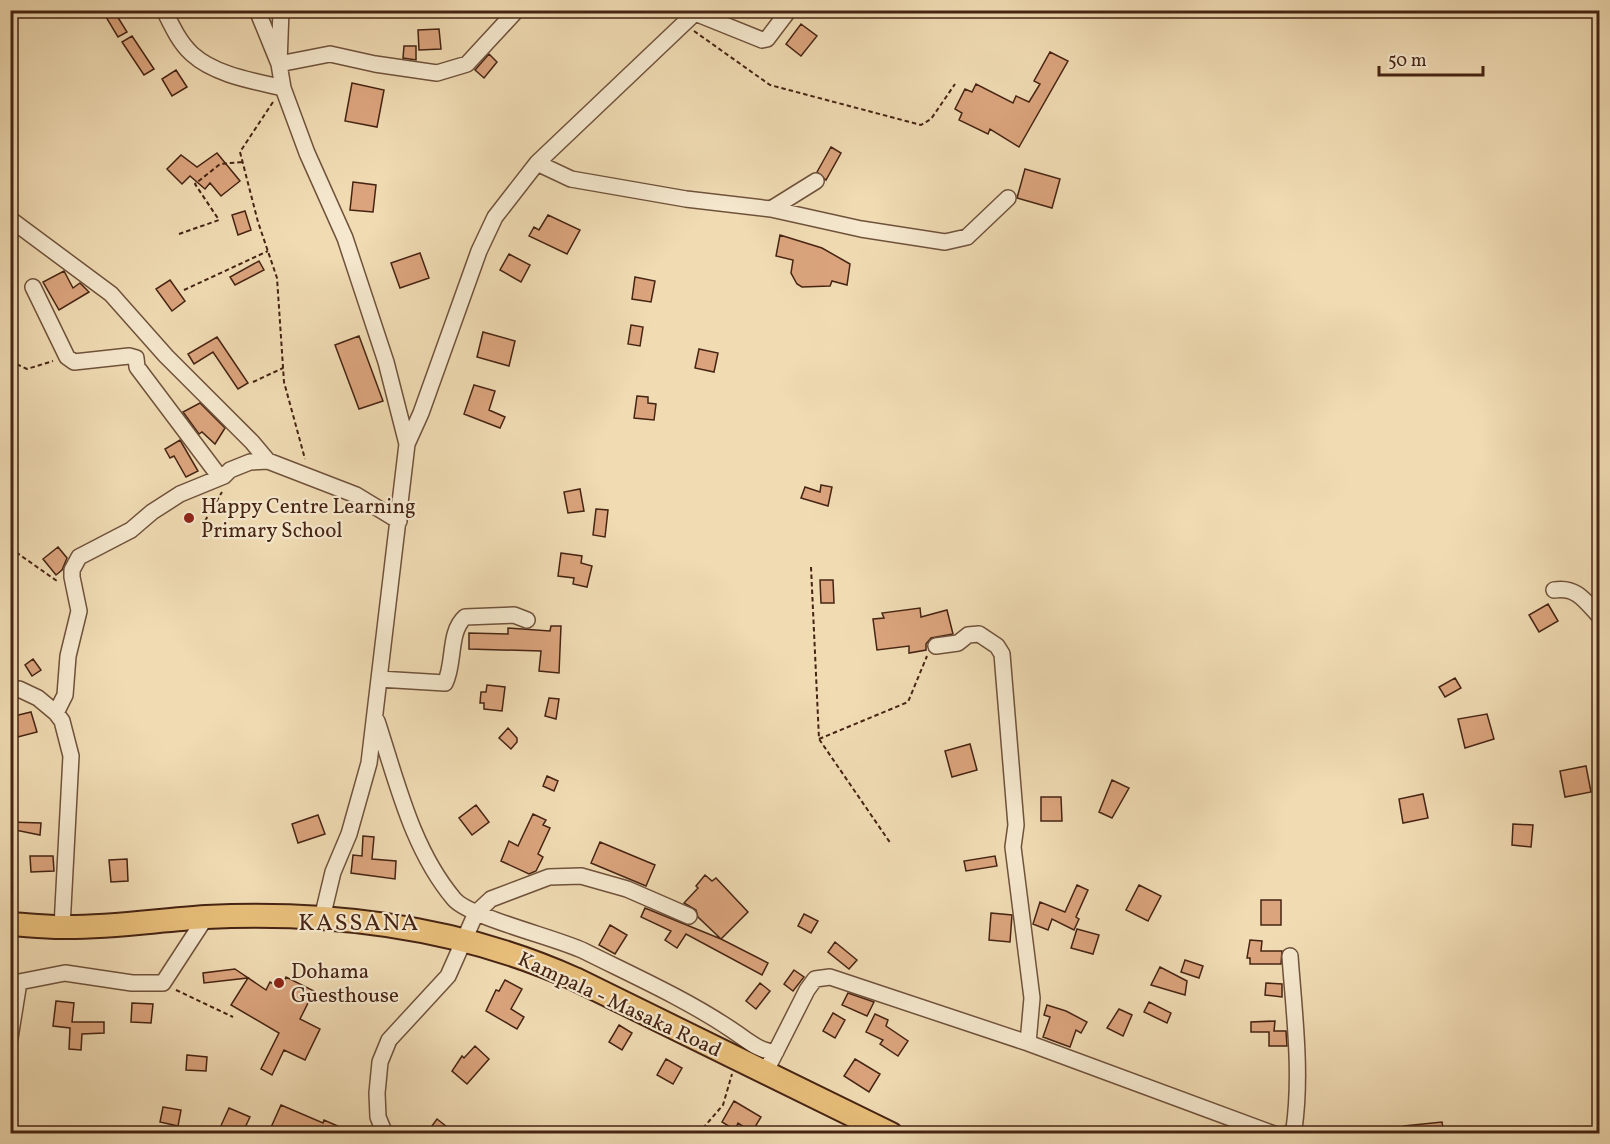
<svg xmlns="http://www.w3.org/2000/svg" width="1610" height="1144" viewBox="0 0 1610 1144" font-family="Vollkorn,serif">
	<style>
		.building { fill: #dba47d; stroke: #462413; stroke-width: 1.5 }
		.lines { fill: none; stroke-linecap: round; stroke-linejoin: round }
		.minor-casing { stroke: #70523b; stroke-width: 18 }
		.primary-casing { stroke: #462413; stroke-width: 26 }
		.path { stroke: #462413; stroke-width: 2; stroke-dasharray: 4.5 3; stroke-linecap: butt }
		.minor { stroke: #f5e8ce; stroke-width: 15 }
		.primary { stroke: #e8be7a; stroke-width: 22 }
		.poi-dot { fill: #8f2418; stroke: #f5e8ce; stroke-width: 2 }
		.labels { text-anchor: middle; stroke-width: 4.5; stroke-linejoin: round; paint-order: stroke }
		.poi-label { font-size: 21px; fill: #462413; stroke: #f5e8ce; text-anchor: start }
		.street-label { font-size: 21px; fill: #462413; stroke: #f5e8ce }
		.quarter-label { font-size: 24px; letter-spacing: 1.5px; fill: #462413; stroke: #f5e8ce }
	</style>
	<rect width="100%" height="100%" fill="#f0dbb3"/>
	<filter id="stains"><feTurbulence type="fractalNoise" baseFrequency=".00333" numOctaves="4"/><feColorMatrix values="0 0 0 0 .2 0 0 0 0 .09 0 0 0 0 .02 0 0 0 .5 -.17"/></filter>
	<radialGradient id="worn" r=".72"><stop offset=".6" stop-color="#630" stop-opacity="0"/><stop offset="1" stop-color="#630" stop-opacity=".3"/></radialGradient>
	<path class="building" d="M114,11L127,32L118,37L106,17Z
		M801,24L817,36L801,56L786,44Z
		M439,29L441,49L419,50L418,30Z
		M132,36L154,69L144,75L122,42Z
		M404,46H416V60L403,58Z
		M1050,52L1068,61L1019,147L990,129L988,134L959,120L962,113L955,109L965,89L972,92L976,84L1013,103L1016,96L1029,102L1040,84L1034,81Z
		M489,54L497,62L484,78L475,70Z
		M176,70L187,87L172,96L162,79Z
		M352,83L384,90L377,127L345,121Z
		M831,147L841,153L826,180L817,172Z
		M217,153L240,181L221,196L210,183L205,189L190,176L182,184L167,169L181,155L197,167Z
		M1025,169L1060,179L1052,208L1017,198Z
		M353,182L376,185L373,212L350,210Z
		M245,211L251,230L238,235L232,215Z
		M548,215L580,230L567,254L529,236L534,227L539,230Z
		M780,235L822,248L850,264L847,285L832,281L830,286L802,287L797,284L791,273L793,260L776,256Z
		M420,253L429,278L400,288L391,263Z
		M509,254L530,265L521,282L500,270Z
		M259,261L264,270L235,285L230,277Z
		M64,271L73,288L80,283L89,292L59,310L43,282Z
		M635,277L655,281L651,302L632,299Z
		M170,280L185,301L172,311L156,289Z
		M631,325L643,327L640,346L628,344Z
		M483,332L515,341L509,366L477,357Z
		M359,336L383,401L359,409L335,345Z
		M217,337L248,383L238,389L213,352L194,364L188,354Z
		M699,349L718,353L714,372L695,368Z
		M474,385L495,391L489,410L505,417L500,428L464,414Z
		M637,396L648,397V403L656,404L654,420L634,418Z
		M200,403L225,428L215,444L202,432L199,434L183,412Z
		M180,440L198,471L186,477L174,456L170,458L165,449Z
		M821,485L832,487L828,506L801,498L805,487L820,492Z
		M580,489L584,511L568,513L564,492Z
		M596,509L608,510L605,537L593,535Z
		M58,547L67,558L62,570L56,575L43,559Z
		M561,553L582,556L581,563L592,566L587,587L573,584L574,578L558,576Z
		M820,580H833L834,603H821Z
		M1548,604L1558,621L1539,632L1529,615Z
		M920,608L921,617L947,610L953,634L931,638L926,644V650L909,653V646L877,650L873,619L884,618L882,613Z
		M551,626H561L559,673L539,671L541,651L469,649V633L508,634V628L550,631Z
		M33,659L41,670L32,676L25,665Z
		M1455,678L1461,688L1445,697L1439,687Z
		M487,685L505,687L502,711L484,709V703H480L481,692H486Z
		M549,698L559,699L556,719L545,716Z
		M31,712L37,732L10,739V717Z
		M1487,714L1494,739L1465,748L1458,719Z
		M508,728L517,738V742L511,749L499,738Z
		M970,744L977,770L952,777L945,751Z
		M1586,766L1591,792L1565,797L1560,771Z
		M547,776L558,781L554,791L543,786Z
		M1112,780L1129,788L1112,818L1099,812Z
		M1423,794L1428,818L1403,823L1399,799Z
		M1041,797H1061L1062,821H1041Z
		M476,805L489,822L472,835L459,818Z
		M533,814L546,820L543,825L550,828L538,854L543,857L536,871L529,874L501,861L509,841L518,846Z
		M318,815L325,834L298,843L292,824Z
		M10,822L41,823L40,835L10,829Z
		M1513,824L1533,825L1531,847L1512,845Z
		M363,836L374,837L372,859L396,861L395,879L351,873L353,855L362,856Z
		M600,842L655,865L646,886L591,863Z
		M30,856H53L54,871L31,872Z
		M995,856L997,866L966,871L964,861Z
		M127,859L128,881L111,882L109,860Z
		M705,875L712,881L716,878L748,912L721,939L768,963L762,975L686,934L677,948L665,940L671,931L641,917L645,908L721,939L698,917L696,910L684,903L698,888L696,886Z
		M1077,885L1088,890L1076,917L1079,919L1074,930L1052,919L1048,930L1033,924L1040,902L1065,912Z
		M1139,885L1161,896L1148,921L1126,910Z
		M1261,900H1281V925H1261Z
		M991,913L1012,915L1010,942L989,940Z
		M804,914L818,921L811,933L798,926Z
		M610,925L627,935L615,954L599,945Z
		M1077,929L1099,935L1093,954L1071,948Z
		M1250,940L1262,941L1261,951H1282L1281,964H1250V958H1247Z
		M835,942L857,960L849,969L828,952Z
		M1185,960L1203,966L1199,978L1181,972Z
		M1160,967L1187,981L1185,995L1151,985Z
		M235,969L266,990L270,982L281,988L286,977L314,991L300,1019L320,1029L305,1060L284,1050L272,1075L261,1069L279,1033L231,1005L248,978L204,983L203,973Z
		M794,970L804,977L793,991L784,984Z
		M505,980L522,989L511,1009L524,1017L517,1029L486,1011L496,990L499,991Z
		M760,983L770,991L756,1009L746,1001Z
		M1266,983L1282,984V997L1265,995Z
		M848,993L874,1002L867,1016L842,1005Z
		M56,1001L74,1003L72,1022H104V1033L82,1034L81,1050L69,1049L70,1028L53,1026Z
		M1149,1002L1171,1013L1167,1023L1144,1012Z
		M132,1003L153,1004L151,1023L131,1022Z
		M1047,1005L1066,1011L1087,1022L1081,1033L1076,1030L1070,1047L1043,1037L1050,1017L1044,1015Z
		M1119,1009L1132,1015L1123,1036L1107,1028Z
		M833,1013L845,1020L835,1038L823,1031Z
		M875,1014L888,1020L886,1026L908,1041L898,1056L880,1044L883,1040L866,1032Z
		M1275,1021L1274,1031H1286L1287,1046H1269V1032H1251V1022Z
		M619,1025L632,1033L622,1050L609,1042Z
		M475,1046L489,1059L467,1084L452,1071L462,1056L464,1058Z
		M187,1055L207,1057L206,1071L186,1070Z
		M666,1059L682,1068L673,1084L657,1075Z
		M855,1059L880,1074L869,1092L844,1076Z
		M734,1101L761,1117L752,1132L738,1123L735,1130L722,1122Z
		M281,1105L323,1123L324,1120L356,1134H268Z
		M163,1107L181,1110L178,1126L160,1122Z
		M229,1108L250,1117L242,1134H228L219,1130Z
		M437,1119L456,1134H426Z
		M1442,1122L1444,1134H1405L1404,1126Z"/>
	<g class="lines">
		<defs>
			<path id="minor" d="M164,10C172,26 179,42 192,54C215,75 254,81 283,88
				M257,10L279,64L283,88L307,153L345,238L386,362L407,444L369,763L349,834L333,872L322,918
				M281,10L279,64L330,54L375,64L437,73L467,64L517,10
				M695,13L762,40L767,39L789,10
				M537,163L571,179L686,199L771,209L861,229L945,242L967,237L1008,198
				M771,209L816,181
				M10,219L111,294L166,356L252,442L268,461
				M33,287L67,357L74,362L129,356L136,358L137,367L216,472L224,476
				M407,444L421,413L479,251L495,217L537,163L698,10
				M1554,590C1577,586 1586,602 1600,617
				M936,646L958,643L968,635L979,634L997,646L1002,654L1016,825L1013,847L1032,998L1028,1043
				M379,679L445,683C455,664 448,632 465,617L514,615L527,620
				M10,691L19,689L38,698L56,713L62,721L71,756L62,927
				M56,713L65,695L68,656L79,611L72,577V570L79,557L131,530L152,512L180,494L224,476L230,470L250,462L268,461L356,495L399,521
				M377,721C397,782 412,849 454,899C469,917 557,938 584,951C634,976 686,999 732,1030C746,1039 759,1052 776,1052
				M10,1038L19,982L65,973L132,983H163L206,917
				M766,1071L807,990L815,979L830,977L1028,1043L1274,1134
				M385,1134L378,1117L377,1093L380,1062L389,1040L448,976L476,913L491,899L549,877L581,876L627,889L689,916
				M1288,1134L1294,1129C1302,1073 1294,1012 1290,956"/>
			<path id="primary" d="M10,924C27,925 44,927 61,927C109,928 158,920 206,917C333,911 459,927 575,979L891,1134"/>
		</defs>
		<use href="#minor" class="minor-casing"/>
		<use href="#primary" class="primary-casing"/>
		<path class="path" d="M694,31L770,85L921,125L931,119L955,84
			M273,102L240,152L258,222L277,278L284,382L305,459
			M179,234L219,220L195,184L220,164L242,162
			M184,290L268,251
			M10,361L27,369L53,361
			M253,382L283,368
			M205,521L222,492
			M10,548L57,581
			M811,567L819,739L891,844
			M819,739L908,702L927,656
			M176,990L233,1017
			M698,1134L723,1105L732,1074"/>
		<use href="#minor" class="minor"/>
		<use href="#primary" class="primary"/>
	</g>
	<g class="poi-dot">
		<circle cx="189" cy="518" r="6"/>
		<circle cx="279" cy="983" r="6"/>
	</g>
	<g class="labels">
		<g class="poi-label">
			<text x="201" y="513">Happy Centre Learning<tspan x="201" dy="24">Primary School</tspan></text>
			<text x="291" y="978">Dohama<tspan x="291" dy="24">Guesthouse</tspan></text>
		</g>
		<g class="street-label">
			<text transform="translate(620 1004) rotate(25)" y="7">Kampala - Masaka Road</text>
		</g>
		<g class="quarter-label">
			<text x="359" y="930">KASSANA</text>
		</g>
	</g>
	<rect width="1610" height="1144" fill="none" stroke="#f0dbb3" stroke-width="36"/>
	<rect x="12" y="12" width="1586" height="1120" fill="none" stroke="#462413" stroke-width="3"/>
	<rect x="18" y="18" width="1574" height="1108" fill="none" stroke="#462413" stroke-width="1.5"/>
	<path d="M1379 66v9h104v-9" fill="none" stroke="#462413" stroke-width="3"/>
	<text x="1388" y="66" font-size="18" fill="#462413" stroke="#f5e8ce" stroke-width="4.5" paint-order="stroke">50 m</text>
	<rect width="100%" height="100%" filter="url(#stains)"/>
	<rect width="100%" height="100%" fill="url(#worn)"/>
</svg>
